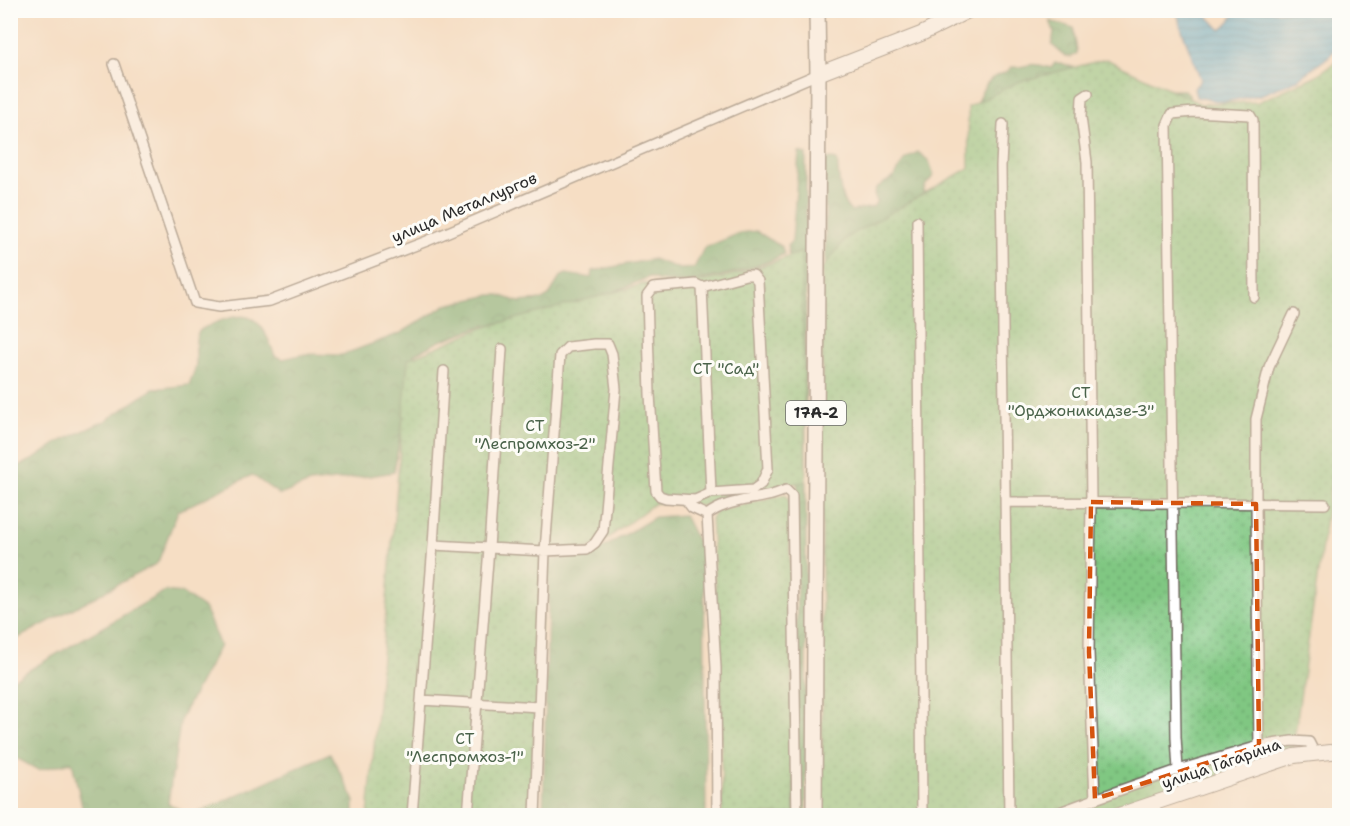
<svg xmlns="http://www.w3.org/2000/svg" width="1350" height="826" viewBox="0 0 1350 826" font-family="'Shantell Sans',sans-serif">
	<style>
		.forest { fill: url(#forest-crowns); stroke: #4a6c4e; stroke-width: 1.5 }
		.garden { fill: url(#garden-dots); stroke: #567956; stroke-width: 1.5 }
		.water { fill: url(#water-rules); stroke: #426e80; stroke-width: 1.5 }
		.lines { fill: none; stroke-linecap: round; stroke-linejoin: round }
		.street-casing { stroke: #726a61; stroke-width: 12 }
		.secondary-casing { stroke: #726a61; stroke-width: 16 }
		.primary-casing { stroke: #726a61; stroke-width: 18 }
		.street { stroke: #fff; stroke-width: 9 }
		.secondary { stroke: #fff; stroke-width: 14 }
		.primary { stroke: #fff; stroke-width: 15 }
		.marked { fill: none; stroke: #d5540f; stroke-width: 4.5; stroke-dasharray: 12 8; stroke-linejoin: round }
		.labels { text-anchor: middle; stroke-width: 6; stroke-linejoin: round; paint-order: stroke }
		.shield { fill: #fdfcf7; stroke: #6a6a68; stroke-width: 1.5 }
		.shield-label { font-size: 15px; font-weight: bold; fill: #2b2b2b }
		.street-label { font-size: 16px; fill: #2b2b2b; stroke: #fdfcf7 }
		.park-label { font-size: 16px; fill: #496249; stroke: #fdfcf7 }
	</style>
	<defs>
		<pattern id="forest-crowns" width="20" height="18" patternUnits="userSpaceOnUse" patternTransform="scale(1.5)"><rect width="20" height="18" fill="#68ac70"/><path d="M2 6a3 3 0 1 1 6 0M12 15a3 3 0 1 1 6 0" fill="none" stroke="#568c5c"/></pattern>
		<pattern id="garden-dots" width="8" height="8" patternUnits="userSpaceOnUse" patternTransform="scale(1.5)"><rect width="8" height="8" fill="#80c782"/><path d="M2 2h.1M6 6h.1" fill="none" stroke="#69a26b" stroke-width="1.8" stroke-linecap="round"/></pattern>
		<pattern id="water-rules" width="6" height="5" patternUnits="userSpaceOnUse" patternTransform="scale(1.5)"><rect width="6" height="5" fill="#5ab0d6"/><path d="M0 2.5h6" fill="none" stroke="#4b8fae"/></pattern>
	</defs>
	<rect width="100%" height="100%" fill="#fdfcf7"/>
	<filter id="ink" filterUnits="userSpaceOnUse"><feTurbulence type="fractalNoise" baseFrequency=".0167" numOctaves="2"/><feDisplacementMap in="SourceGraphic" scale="12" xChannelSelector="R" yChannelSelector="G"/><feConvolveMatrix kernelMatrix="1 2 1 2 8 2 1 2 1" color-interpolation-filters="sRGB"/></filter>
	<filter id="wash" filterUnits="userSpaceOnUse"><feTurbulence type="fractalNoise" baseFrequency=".008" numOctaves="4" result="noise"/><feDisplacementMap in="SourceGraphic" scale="24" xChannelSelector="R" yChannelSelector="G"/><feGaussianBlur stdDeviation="1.35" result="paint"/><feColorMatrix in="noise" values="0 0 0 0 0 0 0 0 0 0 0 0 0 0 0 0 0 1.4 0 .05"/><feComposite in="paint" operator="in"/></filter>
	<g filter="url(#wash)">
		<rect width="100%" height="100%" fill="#f5dec4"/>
		<path class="forest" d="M1050,21L1074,28C1073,37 1077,44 1077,53L1071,57L1065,56L1052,45L1054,31Z
			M1055,63H1061L1075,68L1121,72L1174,90H1184L1189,94L1190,104H976C980,95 986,80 996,76C1004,72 1004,75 1012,67C1019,68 1022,66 1029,65C1036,63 1043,66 1051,68Z
			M799,152L806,154V816L795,815L798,392L791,266L787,246L792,241Z
			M918,152L929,161L934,175L925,186L923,193L943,186L835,816L827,815L825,158L837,160C839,174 839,203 851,211L873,207L877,201L874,195L876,188L894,177L905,159Z
			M756,231L782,247L784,254C756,270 679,291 649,277L614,292L525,318L482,326L440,341L414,354L394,472L369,476L310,483L280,495L252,475L178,511L158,562L156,564L11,642L10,470L34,459L59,442L105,421L153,389L189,385C191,378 196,370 196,363C197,354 194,344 197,335C199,328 209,326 215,323C254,306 262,322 275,356L283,359L305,354L342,355L401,333L446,305L491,295H499L519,302L542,300L549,296L560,277L566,274L591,278L593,271L653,259L680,269L694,268L704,248L740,233Z
			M684,515L704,555L706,815L543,816L549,560L601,549L655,517Z
			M165,591L182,593L205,609L220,646L181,718L168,803L190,815H84L72,762L38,770L11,755L10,695L12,680Z
			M330,753L354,799V815H192Z"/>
		<path class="garden" d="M1106,59L1201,104L1258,102L1315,76L1339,60L1340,420L1292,754L1109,815L822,816V269L847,237L969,168L968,107L1018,82Z
			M801,252L806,481L701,506L655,503L599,545L576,551L546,550L529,815L368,816L408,359L482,328L644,284C664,284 684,285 704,281C737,276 769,264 801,252Z
			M785,494L789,499L794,815H722L720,668L711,518L717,511Z"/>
		<path class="water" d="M1177,11H1204L1206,14L1221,30L1230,21L1236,11H1339V46L1327,58L1295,81L1260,95L1224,102L1196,97L1194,88L1201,80L1180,25Z"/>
	</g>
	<g filter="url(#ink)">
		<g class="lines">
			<defs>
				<path id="street" d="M114,64L195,303L219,307L270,301L427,241L818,74
					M1003,124L1001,166L1009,816
					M917,221L922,816
					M702,287L746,275H753L758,281L768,469L761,484L753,490L711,493L695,500L666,498L660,496L656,491L650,394L647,296L653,288L696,284L702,287L711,493
					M444,371L433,545L545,551L587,549L595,543L603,531L616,389L612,354L608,344H594L568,347L560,355L545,551L535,816
					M686,500L692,508L707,515
					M1005,502L1325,504
					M421,700L539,707
					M1259,746L1292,741L1309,742L1315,754
					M1178,770L1259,746L1256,504V419L1269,367L1294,314
					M1095,799L1178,770L1176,737L1167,125L1172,114L1194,112L1250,115L1253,120L1254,297
					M412,816L433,545
					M468,816L489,548L502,349
					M717,816L716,668L707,515C725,501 746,501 767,496C774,495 780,492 786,490L792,496L797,816
					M1049,816L1095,799L1089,652L1091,502L1087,162L1081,117L1082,98L1088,94"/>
				<path id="secondary" d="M818,74L921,34L970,10
					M1116,816L1294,756L1340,751"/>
				<path id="primary" d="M814,816L818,74L817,10"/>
			</defs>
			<use href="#street" class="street-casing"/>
			<use href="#secondary" class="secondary-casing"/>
			<use href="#primary" class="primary-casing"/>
			<use href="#street" class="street"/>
			<use href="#secondary" class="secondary"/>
			<use href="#primary" class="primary"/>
		</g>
	</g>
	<path d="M0 0H1350V826H0ZM1091,502L1256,504L1259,746L1095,799L1089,652Z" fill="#f5dec4" fill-opacity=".55" fill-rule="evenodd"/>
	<path class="marked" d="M1091,502L1256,504L1259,746L1095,799L1089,652Z"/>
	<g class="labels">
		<rect class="shield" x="786" y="401" width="60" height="24" rx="4.5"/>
		<g class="shield-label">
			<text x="816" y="418">17А-2</text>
		</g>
		<g class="street-label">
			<text transform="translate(464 207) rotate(-23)" y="6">улица Металлургов</text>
			<text transform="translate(1221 763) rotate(-19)" y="6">улица Гагарина</text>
		</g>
		<g class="park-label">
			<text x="726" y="374">СТ "Сад"</text>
			<text x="1081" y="398">СТ<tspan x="1081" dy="18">"Орджоникидзе-3"</tspan></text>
			<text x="535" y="431">СТ<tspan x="535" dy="18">"Леспромхоз-2"</tspan></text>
			<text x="465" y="744">СТ<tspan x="465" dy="18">"Леспромхоз-1"</tspan></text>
		</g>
	</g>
	<rect width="1350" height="826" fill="none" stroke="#fdfcf7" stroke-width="36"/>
</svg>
